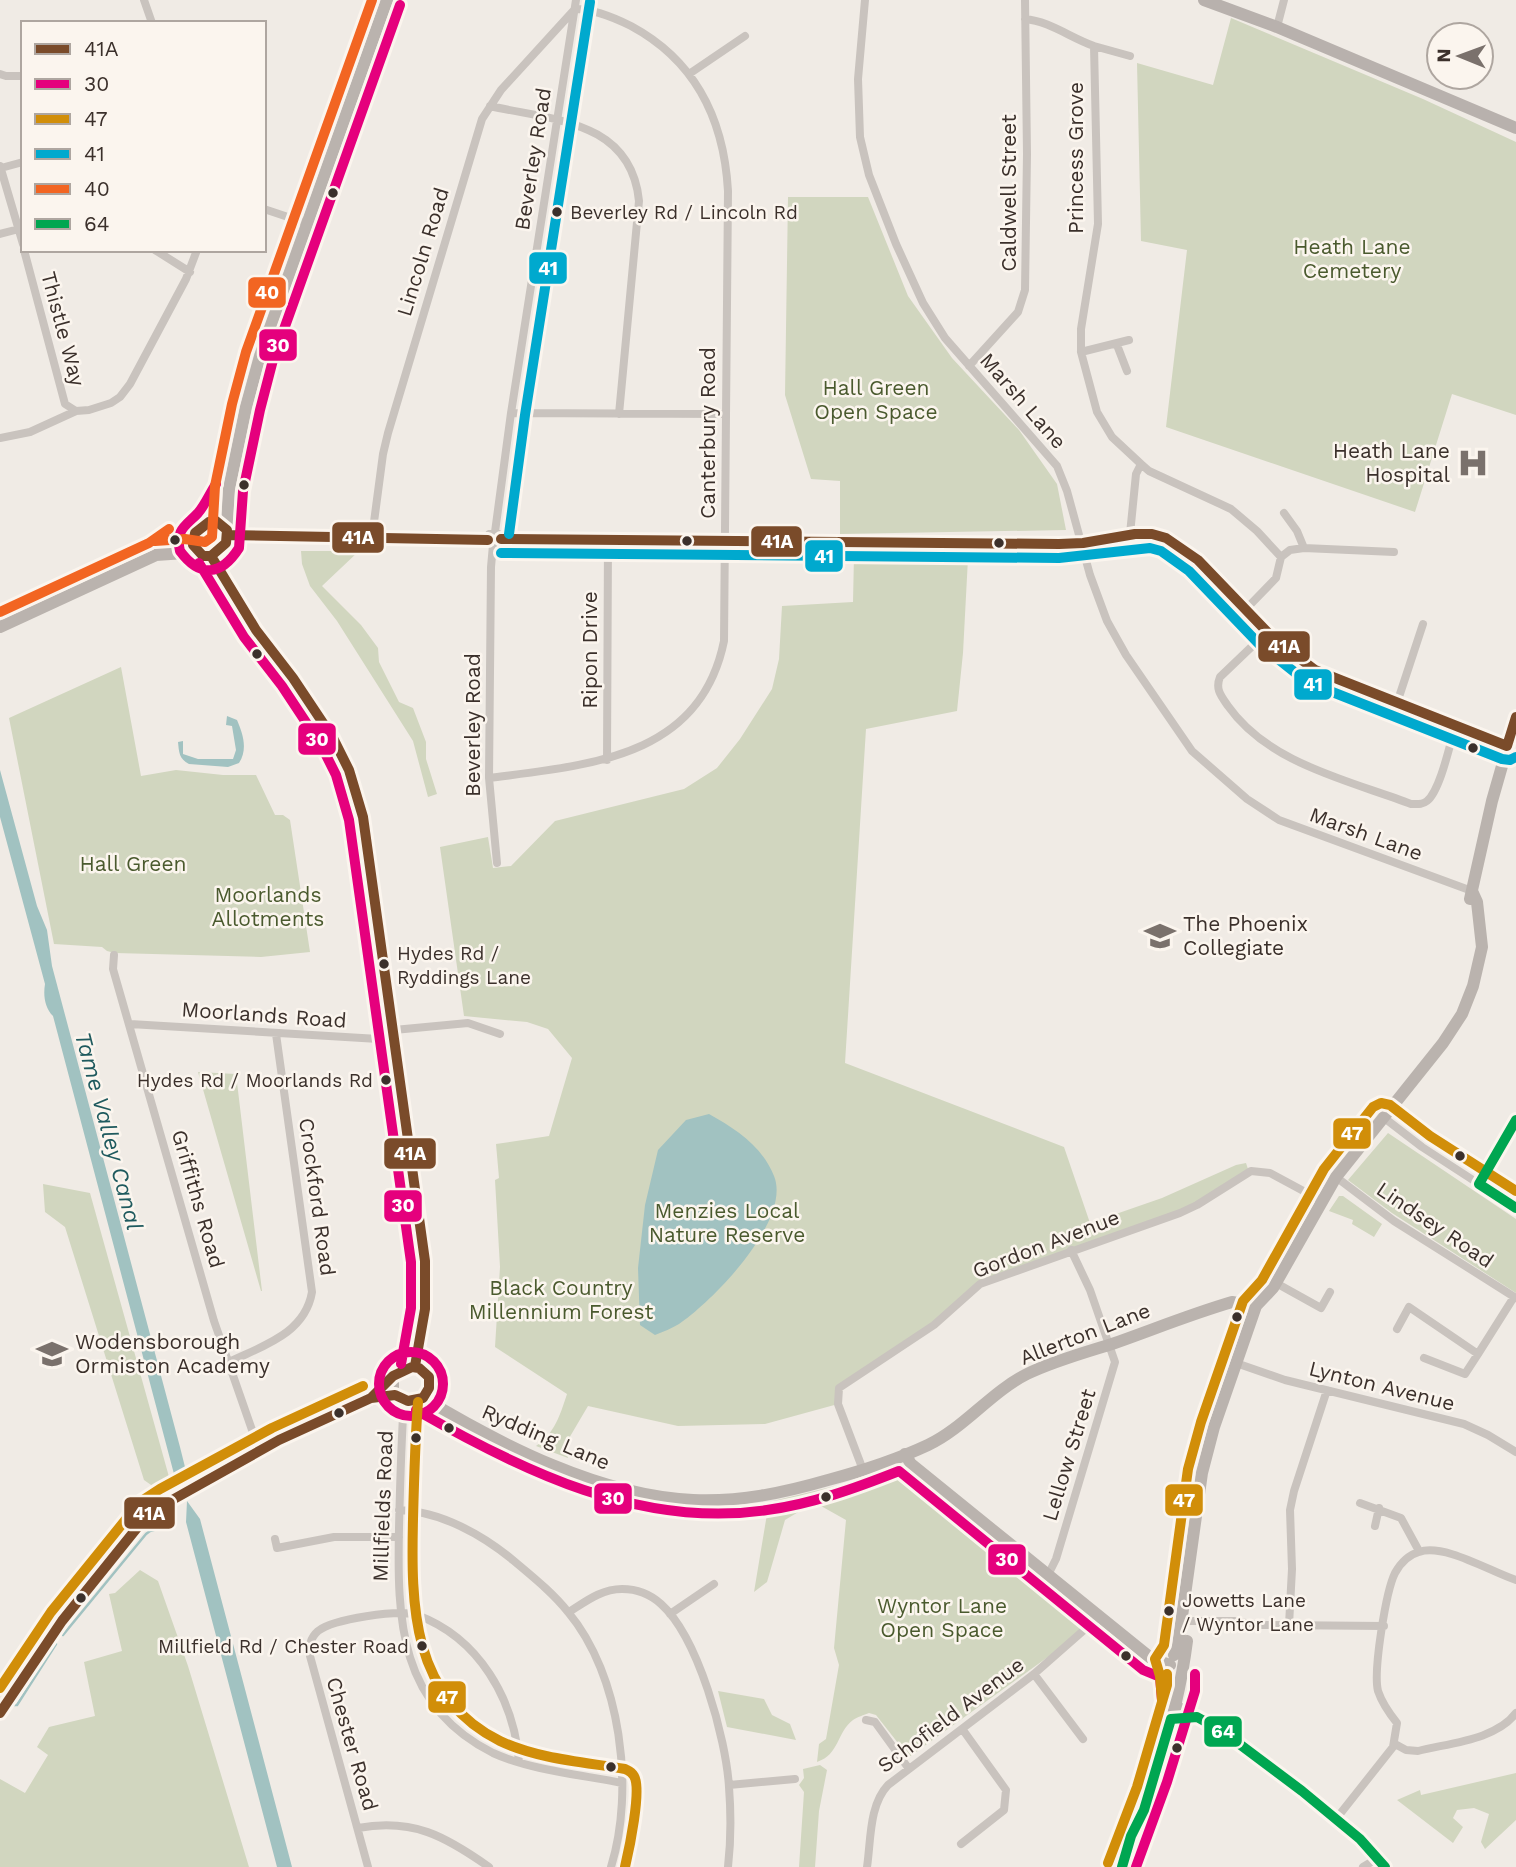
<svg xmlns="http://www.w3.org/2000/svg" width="1516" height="1867" viewBox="0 0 1516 1867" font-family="'Work Sans',sans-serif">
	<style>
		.green { fill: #d1d6bf }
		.water { fill: #a1c2c1 }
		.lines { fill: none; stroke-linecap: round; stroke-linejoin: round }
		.stream { stroke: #a1c2c1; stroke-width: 2.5 }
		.street { stroke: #c9c3be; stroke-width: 8 }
		.secondary { stroke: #bab3ae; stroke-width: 12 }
		.primary { stroke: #b8b1ad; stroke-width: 12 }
		.bus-1-casing { stroke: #fbf5ee; stroke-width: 16 }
		.bus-2-casing { stroke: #fbf5ee; stroke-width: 16 }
		.bus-3-casing { stroke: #fbf5ee; stroke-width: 16 }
		.bus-4-casing { stroke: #fbf5ee; stroke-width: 16 }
		.bus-5-casing { stroke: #fbf5ee; stroke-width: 16 }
		.bus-6-casing { stroke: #fbf5ee; stroke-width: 16 }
		.bus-1 { stroke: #7a4b2a; stroke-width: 10 }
		.bus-2 { stroke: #e5007d; stroke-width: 10 }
		.bus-3 { stroke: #d18e09; stroke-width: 10 }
		.bus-4 { stroke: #00a9ce; stroke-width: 10 }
		.bus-5 { stroke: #f26522; stroke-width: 10 }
		.bus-6 { stroke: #00a651; stroke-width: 10 }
		.bus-dot { fill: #3b302b; stroke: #fbf5ee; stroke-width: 2.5 }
		.labels { text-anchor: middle; stroke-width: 5; stroke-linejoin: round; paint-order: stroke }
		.bus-label { font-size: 19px; fill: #3b302b; stroke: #fbf5ee; text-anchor: start }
		.street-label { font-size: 21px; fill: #3b302b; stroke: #fbf5ee }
		.park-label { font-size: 21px; fill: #4a5a2e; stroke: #fbf5ee }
		.poi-label { font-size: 21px; fill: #3b302b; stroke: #fbf5ee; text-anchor: start }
		.water-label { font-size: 23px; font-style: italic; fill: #1f5a5e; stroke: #fbf5ee }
		.line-badge { stroke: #fbf5ee; stroke-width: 2.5 }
		.badge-label { font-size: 19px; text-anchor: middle; font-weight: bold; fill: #fff }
	</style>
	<rect width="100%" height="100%" fill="#f0ebe5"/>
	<path class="green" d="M1231,18L1423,99L1516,142V415L1452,394L1415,512L1166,427L1187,250L1141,241L1137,63L1213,85Z
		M788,197H868L908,296L952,358L1019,430L1057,484L1066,530L840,534V481L811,479L785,395Z
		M301,551H359L322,586L361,625L378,648L379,662L399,702L413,708L426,742V759L437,794L428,797L413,741L337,621L310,586L302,564Z
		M854,555L968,558L963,653L957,711L866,729L845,1063L1064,1147L1090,1223L1162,1198L1236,1165L1246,1163L1249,1172L1197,1205L980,1284L934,1325L845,1382L838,1404L765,1424L678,1426L588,1406L565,1445L568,1458L536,1446C555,1433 560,1415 567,1394L495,1347L500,1267L495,1180L499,1178L496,1144L549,1136L572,1058L548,1029L527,1022L464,1016L440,847L488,837L493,868L511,866L555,821L684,789L717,768L740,739L772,689L779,659L782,606L853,602Z
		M121,667L141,776L176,770L223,775H256L275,815H283L290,820L310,952L261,957L115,953L107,951L102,947L54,944L9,718Z
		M198,1072L236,1074L262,1291H261Z
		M1388,1133L1516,1219V1293L1392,1213L1348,1180Z
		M43,1184L90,1193L171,1484L161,1492L144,1480L65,1227L45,1212Z
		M1339,1196H1343L1382,1224L1374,1237L1352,1224L1353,1220L1329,1211Z
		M893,1472L918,1482L976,1525L1087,1614L1088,1623L1052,1654L909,1757L876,1715L869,1713C864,1715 857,1717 853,1720C836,1733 840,1754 817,1762L819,1744L826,1739L839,1665L834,1648L846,1520L821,1506L800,1511L785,1520L767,1582L754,1592L769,1502Z
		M140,1570L158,1581L188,1666L249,1867H0V1779L25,1793L48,1755L37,1747L49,1727L95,1716L84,1662L122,1651L109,1594L115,1593Z
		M718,1691L764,1699L772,1715L790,1724L796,1740L727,1727Z
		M820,1765L827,1770L819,1811L815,1867H799L804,1792L799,1785L804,1778L803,1769Z
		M1516,1773V1820L1485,1849L1481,1842L1489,1814L1474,1808L1457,1810L1453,1818L1463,1827L1453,1843L1397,1800L1420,1790L1421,1795Z"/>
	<path class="water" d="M227,716L237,720C243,734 248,749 239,763L228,767L189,764C179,759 179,752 178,742L183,741V754L198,759H233L236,750L232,726L226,725Z
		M0,770L37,906L47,930L52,966L180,1447L186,1471L181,1478L174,1474L53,1016C45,1008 43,996 45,984L0,817Z
		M709,1114C736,1129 762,1146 774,1176C792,1220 713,1301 679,1324C672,1328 663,1332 655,1335L640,1325L638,1268L645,1205L658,1150L686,1120Z
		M187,1501L200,1519L292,1867H277L186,1522Z"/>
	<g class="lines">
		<path class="stream" d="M63,1635L146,1534L150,1531L161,1528
			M14,1705H17L56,1644"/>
		<path class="street" d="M144,0L152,23
			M865,0L858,79L860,137L869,175L896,244L923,303L945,338L1057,466L1067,491L1090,575L1107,621L1126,655L1192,751L1247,799L1279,820L1472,891
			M1025,19C1049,21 1071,38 1094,46L1098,224L1081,329V352L1097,412L1112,437L1141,464
			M1277,27L1284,0
			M1094,46L1130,56
			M0,74L6,76H23
			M689,74L745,36
			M490,106C549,120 631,119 639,201L619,414
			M0,166L23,244
			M1,168L23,162
			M264,209L306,223
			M0,234L19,229
			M24,250L65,404L76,411
			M155,250L190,272
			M1117,345L1127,371
			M1081,352L1129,340
			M969,366L1018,312L1025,290L1027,154L1025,0
			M511,413L726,414
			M0,438L30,432L76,411L89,410L111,403L120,397L130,384L186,279L197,250
			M1284,513L1297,531L1304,548
			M495,532L511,413L576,0
			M1130,534L1136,474L1141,464L1149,471L1231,509L1257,531L1281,557L1276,578L1245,610
			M228,535L488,540
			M372,537L383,454L388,433L482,119L501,90L575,9C594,9 613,17 631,26C696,61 724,120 728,191L724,641C700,759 587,765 489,778
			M501,539L500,535L495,532L489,534L487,538L490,543L494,545L501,539H511L1051,544C1062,544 1073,544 1083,543C1106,539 1129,532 1152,534C1189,537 1241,609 1268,634C1283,648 1298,659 1315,670L1507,746
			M493,545L491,567L489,778L497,863
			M1281,557L1290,550L1304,548L1394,552
			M1266,633L1220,677C1215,689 1221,696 1228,706C1269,764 1348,780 1411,804C1417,804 1422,805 1427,801C1440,791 1450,744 1455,727
			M1397,703L1423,624
			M607,760L608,540
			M114,955L113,969L214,1321L259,1450
			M130,1024L395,1040
			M394,1030L468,1023L500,1034
			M1383,1117L1422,1147L1516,1208
			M1336,1177L1394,1221L1516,1298
			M1479,1184L1516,1120
			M1276,1283L1321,1308L1330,1292
			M1397,1329L1409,1307L1478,1354L1514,1297
			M1424,1358L1465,1374L1478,1354
			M227,1363C262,1346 305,1334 312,1292L276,1034
			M1236,1363L1285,1380L1464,1424L1488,1435L1516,1452
			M404,1401C401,1444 400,1486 399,1528C397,1620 399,1706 493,1753C530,1770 582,1775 622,1783
			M863,1470L838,1404L839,1388L934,1325L980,1284L1180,1213L1197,1205L1251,1171L1270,1173L1322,1201
			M1360,1503L1401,1518L1419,1551
			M399,1510C440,1511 483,1535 514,1561C533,1577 553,1593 568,1612C621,1675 635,1790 611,1867
			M1375,1526L1379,1508
			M275,1539L277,1548L334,1537H399
			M1048,1575L1056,1559L1115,1362L1090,1290L1071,1250
			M569,1612C585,1602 601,1589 622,1589C636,1589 650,1594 661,1604C698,1637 726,1738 729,1787C731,1813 731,1841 728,1867
			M670,1614L714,1584
			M1188,1621H1234L1257,1625L1384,1626
			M1289,1625L1292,1569L1290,1510L1294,1491L1327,1390
			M1034,1674L1083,1739
			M866,1720L875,1722L909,1769
			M1395,1744L1406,1750L1418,1751C1449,1743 1496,1740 1516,1713
			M729,1785L795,1779
			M1336,1819L1393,1747L1397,1723C1389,1713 1382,1703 1378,1691C1373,1671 1386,1591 1395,1573C1400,1564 1408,1555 1419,1552C1444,1543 1491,1572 1516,1580
			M358,1828C413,1818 445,1836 489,1867
			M961,1844L1004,1810L1006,1790L963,1730
			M368,1867L310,1656C309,1646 310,1638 318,1631C333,1619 399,1609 417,1615C479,1638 514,1699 519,1762
			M867,1867C871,1840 869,1805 888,1785L1034,1674L1100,1616
			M1363,1867L1378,1858"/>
		<path class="secondary" d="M156,555L185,553L207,557L218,552L226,543L229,489L246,407L260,356L387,0
			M211,556L256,630L293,678L333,738L349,770L363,817L425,1261V1309L415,1366
			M0,627L156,555L209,522L216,521L226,528
			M1470,899L1492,801L1516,717
			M372,1398C379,1392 398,1370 405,1368C427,1360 434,1382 423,1398C411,1404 400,1403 393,1390V1379
			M423,1398C501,1445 600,1496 693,1500C740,1502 783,1493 828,1480C862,1471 896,1460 928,1445C964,1428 991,1392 1027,1374C1054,1361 1083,1353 1112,1344C1152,1330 1191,1314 1232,1302L1256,1306
			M905,1454L911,1464L1152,1659L1170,1665
			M1174,1655L1178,1645L1202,1473L1214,1427L1256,1306L1273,1288L1336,1177L1443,1043L1462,1014L1473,986L1482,947L1477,902L1472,891
			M1175,1706L1222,1731L1302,1791L1360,1839L1385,1867
			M0,1713L62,1621L149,1513C167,1500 186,1492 205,1481C265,1449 328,1405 395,1395
			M1122,1867C1127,1846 1138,1827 1145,1807C1164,1753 1180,1697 1187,1641
			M1131,1867L1141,1837L1142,1821"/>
		<path class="primary" d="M1204,0L1277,27L1516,128"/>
		<defs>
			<path id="bus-1" d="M216,521L227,530L226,543L211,556H203L193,545L195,533L209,522Z
				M228,535L488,540
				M501,539L1059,544L1083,543L1135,534H1152L1166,538L1198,560L1274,639L1315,670L1507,746L1516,717
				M211,556L256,630L293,678L333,738L349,770L363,817L425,1261V1309L415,1366
				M412,1367L419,1368L429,1377V1388L423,1398L408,1401L395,1395L371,1398L393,1376Z
				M0,1713L62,1621L149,1513L279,1440L371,1398"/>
			<path id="bus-2" d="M216,484C210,493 205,505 198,513C186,526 175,529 180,551C200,578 221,576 239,548L243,491L260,410L273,360L400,5
				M199,563L244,637L282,686L321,745L336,775L349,820L411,1262V1308L401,1364
				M379 1384a32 32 0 1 1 64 0a32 32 0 1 1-64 0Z
				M416,1410C522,1471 641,1529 767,1510C812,1504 856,1488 899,1471L1143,1670L1160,1677L1162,1700
				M1136,1867L1167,1782L1195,1691V1674"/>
			<path id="bus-3" d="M418,1402C415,1441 414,1480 413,1519C411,1605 411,1697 500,1741C538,1759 584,1762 625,1769C629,1771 631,1771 634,1776C642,1789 629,1850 625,1867
				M0,1688L51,1612L140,1502L160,1489L272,1428L363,1386
				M1162,1700L1160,1676L1155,1659L1164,1645L1188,1469L1201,1422L1243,1301L1262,1280L1324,1169L1373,1107L1381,1103L1390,1105L1430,1136L1516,1191
				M1108,1863L1137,1787L1167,1685V1674"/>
			<path id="bus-4" d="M509,534L525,415L590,2
				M501,553L1059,558L1150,548L1161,551L1189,571L1259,644L1307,682L1502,759L1510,760L1516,757"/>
			<path id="bus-5" d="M155,541L185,539L205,542L212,537L215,486L232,404L246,352L372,0
				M0,612L149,543L169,529"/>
			<path id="bus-6" d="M1516,1120L1479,1184L1516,1208
				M1122,1867L1131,1836L1144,1810L1171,1719L1197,1717L1222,1731L1302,1791L1360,1839L1385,1867"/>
		</defs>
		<use href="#bus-1" class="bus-1-casing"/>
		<use href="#bus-2" class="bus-2-casing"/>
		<use href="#bus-3" class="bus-3-casing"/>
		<use href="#bus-4" class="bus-4-casing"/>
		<use href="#bus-5" class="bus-5-casing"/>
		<use href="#bus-6" class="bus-6-casing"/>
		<use href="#bus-1" class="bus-1"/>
		<use href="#bus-2" class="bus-2"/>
		<use href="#bus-3" class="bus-3"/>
		<use href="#bus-4" class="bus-4"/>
		<use href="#bus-5" class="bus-5"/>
		<use href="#bus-6" class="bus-6"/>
	</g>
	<defs>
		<symbol id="hospital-bare" viewBox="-9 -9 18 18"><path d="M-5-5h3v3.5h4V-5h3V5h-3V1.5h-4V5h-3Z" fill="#7a716c" stroke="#fbf5ee" stroke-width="2.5" paint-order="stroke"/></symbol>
		<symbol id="school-bare" viewBox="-9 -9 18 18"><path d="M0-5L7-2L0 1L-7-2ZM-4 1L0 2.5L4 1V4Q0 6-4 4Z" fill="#7a716c" stroke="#fbf5ee" stroke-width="2.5" paint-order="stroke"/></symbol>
	</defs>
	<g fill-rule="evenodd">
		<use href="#hospital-bare" x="1451" y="441" width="44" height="44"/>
		<use href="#school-bare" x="1138" y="914" width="44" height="44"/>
		<use href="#school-bare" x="30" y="1332" width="44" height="44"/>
	</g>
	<g class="bus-dot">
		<circle cx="333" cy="193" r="6"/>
		<circle cx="557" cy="212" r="6"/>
		<circle cx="244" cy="485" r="6"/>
		<circle cx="175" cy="540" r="6"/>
		<circle cx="687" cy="541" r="6"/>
		<circle cx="999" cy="543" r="6"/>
		<circle cx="257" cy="654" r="6"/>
		<circle cx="1473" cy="748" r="6"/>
		<circle cx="384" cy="964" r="6"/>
		<circle cx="386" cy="1080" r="6"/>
		<circle cx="1460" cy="1156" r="6"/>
		<circle cx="1237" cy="1317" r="6"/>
		<circle cx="339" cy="1413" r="6"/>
		<circle cx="449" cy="1428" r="6"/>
		<circle cx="416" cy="1438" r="6"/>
		<circle cx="826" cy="1497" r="6"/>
		<circle cx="81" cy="1598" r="6"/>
		<circle cx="1169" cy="1611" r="6"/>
		<circle cx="422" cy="1646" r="6"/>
		<circle cx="1126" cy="1656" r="6"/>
		<circle cx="1177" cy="1748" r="6"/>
		<circle cx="611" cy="1767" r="6"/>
	</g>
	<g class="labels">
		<g class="bus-label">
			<text x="570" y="219">Beverley Rd / Lincoln Rd</text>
			<text x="397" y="960">Hydes Rd /<tspan x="397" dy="24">Ryddings Lane</tspan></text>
			<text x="373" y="1087" text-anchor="end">Hydes Rd / Moorlands Rd</text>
			<text x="1182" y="1607">Jowetts Lane<tspan x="1182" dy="24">/ Wyntor Lane</tspan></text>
			<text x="409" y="1653" text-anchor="end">Millfield Rd / Chester Road</text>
		</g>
		<g class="street-label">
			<text transform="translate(1076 158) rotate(-90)" y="7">Princess Grove</text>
			<text transform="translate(533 159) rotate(-81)" y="7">Beverley Road</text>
			<text transform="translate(1009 193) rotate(-90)" y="7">Caldwell Street</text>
			<text transform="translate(423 252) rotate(-73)" y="7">Lincoln Road</text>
			<text transform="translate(63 329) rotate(75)" y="7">Thistle Way</text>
			<text transform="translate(1023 401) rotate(49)" y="7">Marsh Lane</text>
			<text transform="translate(708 433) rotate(-90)" y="7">Canterbury Road</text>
			<text transform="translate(590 650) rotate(-90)" y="7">Ripon Drive</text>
			<text transform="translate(473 725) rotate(-90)" y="7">Beverley Road</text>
			<text transform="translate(1366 834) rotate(20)" y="7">Marsh Lane</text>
			<text transform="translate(264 1015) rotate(4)" y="7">Moorlands Road</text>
			<text transform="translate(317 1197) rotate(82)" y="7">Crockford Road</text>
			<text transform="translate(198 1199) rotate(74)" y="7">Griffiths Road</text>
			<text transform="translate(1435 1225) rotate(34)" y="7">Lindsey Road</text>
			<text transform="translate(1046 1244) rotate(-21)" y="7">Gordon Avenue</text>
			<text transform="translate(1085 1334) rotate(-21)" y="7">Allerton Lane</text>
			<text transform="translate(1382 1386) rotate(14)" y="7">Lynton Avenue</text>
			<text transform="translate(546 1437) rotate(23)" y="7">Rydding Lane</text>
			<text transform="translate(1069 1455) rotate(-73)" y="7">Lellow Street</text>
			<text transform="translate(383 1506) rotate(-88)" y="7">Millfields Road</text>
			<text transform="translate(951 1715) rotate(-37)" y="7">Schofield Avenue</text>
			<text transform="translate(352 1744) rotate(74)" y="7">Chester Road</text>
		</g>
		<g class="park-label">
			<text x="1352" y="254">Heath Lane<tspan x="1352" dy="24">Cemetery</tspan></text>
			<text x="876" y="395">Hall Green<tspan x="876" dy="24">Open Space</tspan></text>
			<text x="133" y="871">Hall Green</text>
			<text x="268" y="902">Moorlands<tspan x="268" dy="24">Allotments</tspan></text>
			<text x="727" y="1218">Menzies Local<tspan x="727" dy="24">Nature Reserve</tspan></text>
			<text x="561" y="1295">Black Country<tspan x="561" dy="24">Millennium Forest</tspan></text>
			<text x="942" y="1613">Wyntor Lane<tspan x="942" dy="24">Open Space</tspan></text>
		</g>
		<g class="poi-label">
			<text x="1450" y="458" text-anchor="end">Heath Lane<tspan x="1450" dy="24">Hospital</tspan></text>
			<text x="1183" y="931">The Phoenix<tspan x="1183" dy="24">Collegiate</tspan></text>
			<text x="75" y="1349">Wodensborough<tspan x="75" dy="24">Ormiston Academy</tspan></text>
		</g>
		<g class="water-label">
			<text transform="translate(109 1131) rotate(75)" y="8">Tame Valley Canal</text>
		</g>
	</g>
	<g class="line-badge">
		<rect x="528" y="251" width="40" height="34" rx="7" fill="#00a9ce"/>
		<rect x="247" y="276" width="40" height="33" rx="7" fill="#f26522"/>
		<rect x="258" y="328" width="40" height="34" rx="7" fill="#e5007d"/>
		<rect x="331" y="521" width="54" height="33" rx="7" fill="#7a4b2a"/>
		<rect x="750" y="525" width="53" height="33" rx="7" fill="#7a4b2a"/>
		<rect x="804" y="539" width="40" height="34" rx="7" fill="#00a9ce"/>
		<rect x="1257" y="630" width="54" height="33" rx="7" fill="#7a4b2a"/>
		<rect x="1293" y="668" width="40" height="33" rx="7" fill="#00a9ce"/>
		<rect x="297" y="722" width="40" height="34" rx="7" fill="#e5007d"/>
		<rect x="1332" y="1117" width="40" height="33" rx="7" fill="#d18e09"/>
		<rect x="383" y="1137" width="54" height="33" rx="7" fill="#7a4b2a"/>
		<rect x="383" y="1189" width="40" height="34" rx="7" fill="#e5007d"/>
		<rect x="593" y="1482" width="40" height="33" rx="7" fill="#e5007d"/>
		<rect x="1164" y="1483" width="40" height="34" rx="7" fill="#d18e09"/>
		<rect x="123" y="1496" width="53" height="34" rx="7" fill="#7a4b2a"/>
		<rect x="987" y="1543" width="40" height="33" rx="7" fill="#e5007d"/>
		<rect x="427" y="1680" width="40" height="34" rx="7" fill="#d18e09"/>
		<rect x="1203" y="1715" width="40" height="33" rx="7" fill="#00a651"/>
	</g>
	<g class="badge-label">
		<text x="548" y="275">41</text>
		<text x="267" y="299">40</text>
		<text x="278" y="352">30</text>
		<text x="358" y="544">41A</text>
		<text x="777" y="548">41A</text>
		<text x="824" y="563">41</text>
		<text x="1284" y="653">41A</text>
		<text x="1313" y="691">41</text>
		<text x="317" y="746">30</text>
		<text x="1352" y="1140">47</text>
		<text x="410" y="1160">41A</text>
		<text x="403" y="1212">30</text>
		<text x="613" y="1505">30</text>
		<text x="1184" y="1507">47</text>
		<text x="149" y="1520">41A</text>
		<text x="1007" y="1566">30</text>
		<text x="447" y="1704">47</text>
		<text x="1223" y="1738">64</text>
	</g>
	<rect x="21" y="21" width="245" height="231" fill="#fbf5ee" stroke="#aea6a0" stroke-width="2"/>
	<rect x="35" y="44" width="35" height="10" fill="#7a4b2a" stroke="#aea6a0" stroke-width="2"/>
	<text x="84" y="56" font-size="21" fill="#3b302b">41A</text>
	<rect x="35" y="79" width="35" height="10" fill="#e5007d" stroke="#aea6a0" stroke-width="2"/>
	<text x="84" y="91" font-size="21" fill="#3b302b">30</text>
	<rect x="35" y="114" width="35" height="10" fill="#d18e09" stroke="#aea6a0" stroke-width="2"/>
	<text x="84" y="126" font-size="21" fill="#3b302b">47</text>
	<rect x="35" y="149" width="35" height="10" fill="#00a9ce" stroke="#aea6a0" stroke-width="2"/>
	<text x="84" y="161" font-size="21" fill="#3b302b">41</text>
	<rect x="35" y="184" width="35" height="10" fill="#f26522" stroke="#aea6a0" stroke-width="2"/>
	<text x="84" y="196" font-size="21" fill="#3b302b">40</text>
	<rect x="35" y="219" width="35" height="10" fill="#00a651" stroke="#aea6a0" stroke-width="2"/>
	<text x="84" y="231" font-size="21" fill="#3b302b">64</text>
	<g transform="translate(1460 56) rotate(271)"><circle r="33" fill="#fbf5ee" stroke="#aea6a0" stroke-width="2"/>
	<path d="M0-5L12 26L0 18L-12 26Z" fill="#7a716c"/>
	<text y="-10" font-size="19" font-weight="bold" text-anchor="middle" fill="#3b302b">N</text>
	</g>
</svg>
